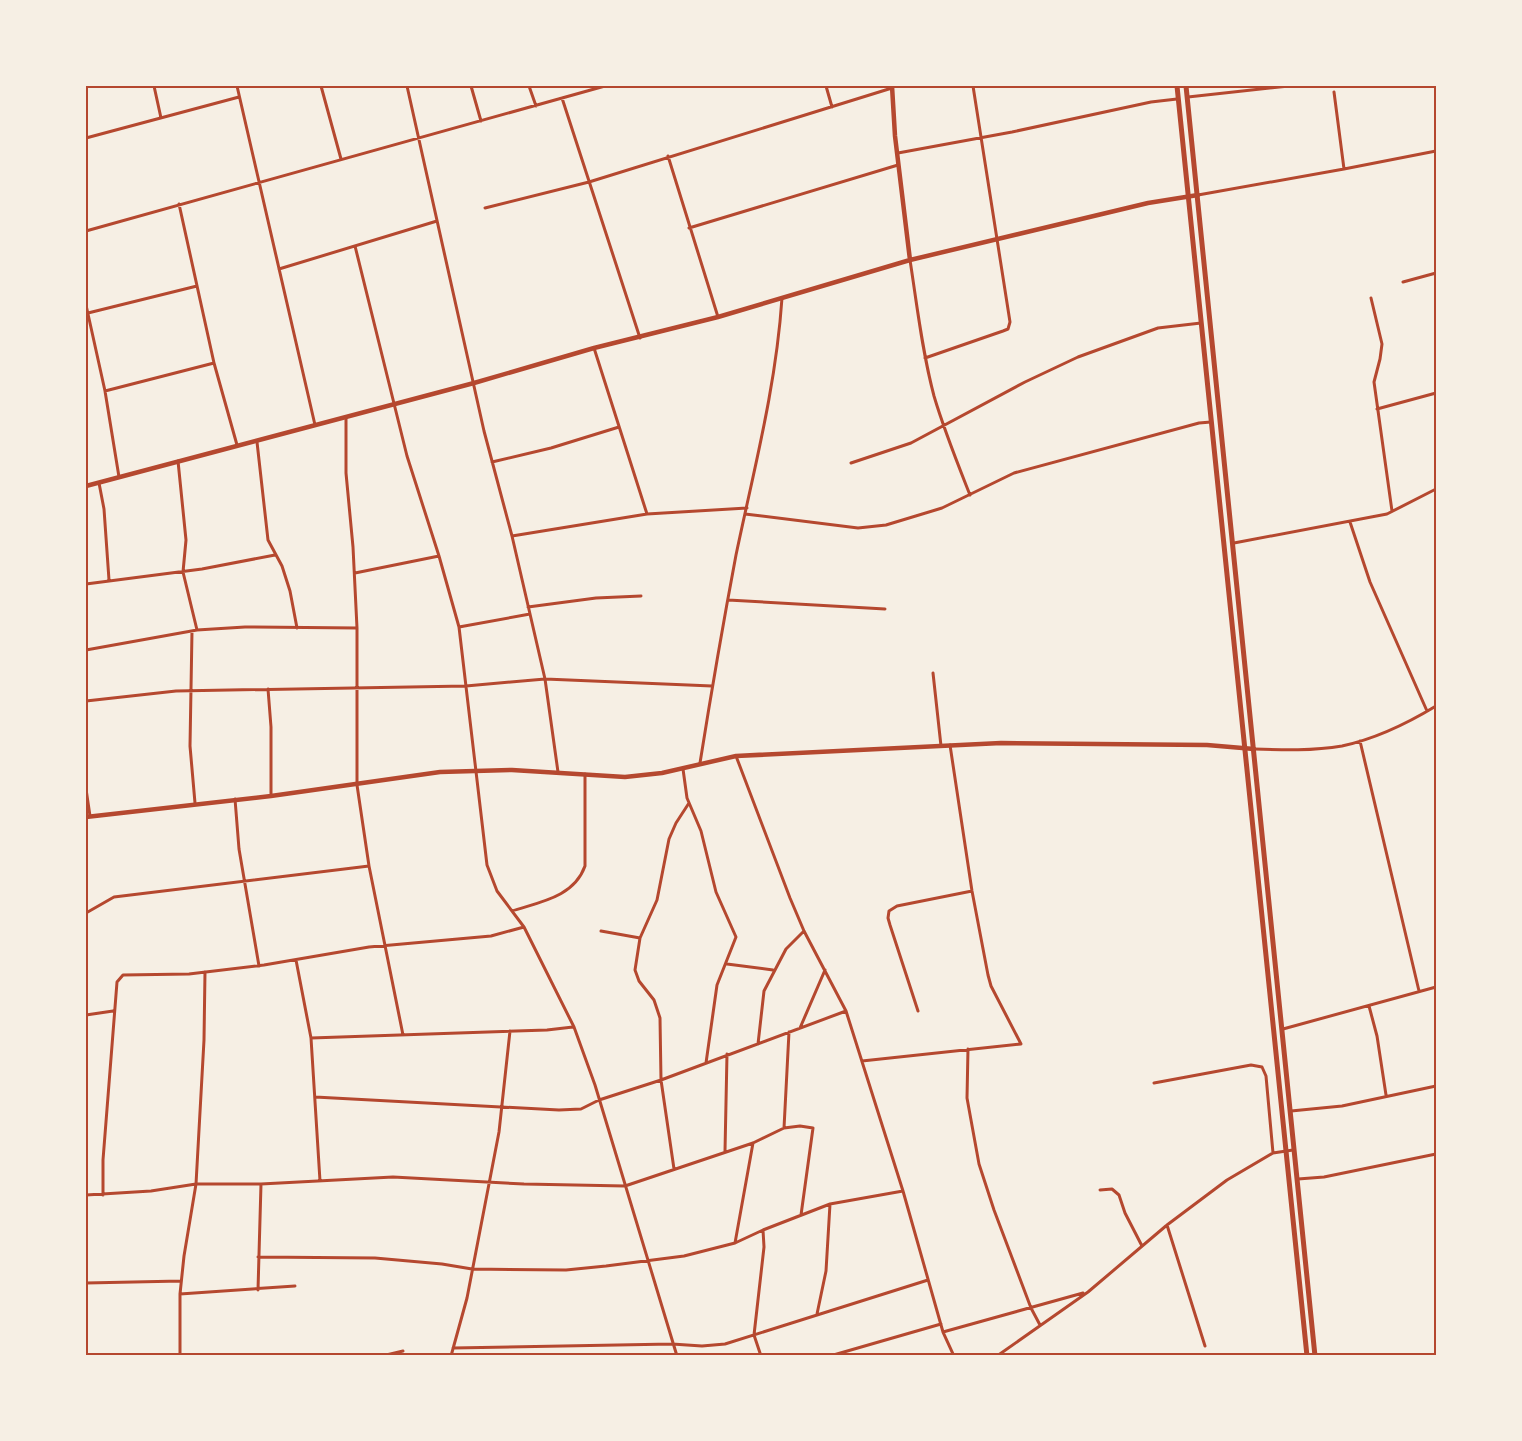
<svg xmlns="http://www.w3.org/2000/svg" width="1522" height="1441" viewBox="0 0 1522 1441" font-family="'PT Sans',sans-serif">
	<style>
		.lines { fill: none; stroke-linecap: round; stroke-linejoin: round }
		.minor { stroke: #b5482f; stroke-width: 3 }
		.tertiary { stroke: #b5482f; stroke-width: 4.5 }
		.secondary { stroke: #b5482f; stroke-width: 4.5 }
		.trunk { stroke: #b5482f; stroke-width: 5 }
		.neatline { fill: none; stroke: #b5482f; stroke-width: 2 }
	</style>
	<rect width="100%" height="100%" fill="#f6efe4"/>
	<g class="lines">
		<path class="minor" d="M154,86L161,118
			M237,86L315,425
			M321,86L341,159
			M407,86L484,431L512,536L545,679L558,772
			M471,86L481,121
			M529,86L536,106
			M826,86L832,107
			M1334,92L1344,169L1436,151
			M1188,97L1289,86
			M562,98L640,338
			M86,138L239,97
			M898,153L1012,132L1151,102L1177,99
			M668,156L718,317
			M1198,195L1344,169
			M485,208L589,182L892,88
			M689,228L898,165
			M86,231L605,86
			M355,246L407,456L439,556L459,627L487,865L497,891L524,927L574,1027L595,1085L677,1356
			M910,260C917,305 922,351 934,396C944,430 957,462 970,495
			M279,269L437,221
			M1403,282L1436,273
			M1371,298L1382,344L1380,359L1374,382L1392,511
			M86,305L105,391L119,477
			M88,313L197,286
			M594,348L647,514
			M925,358L1003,331L1008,329L1010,322L973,86
			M214,363L237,445
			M105,391L214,363L179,204
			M1377,409L1436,393
			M346,418V473L353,547L357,628V785L369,866L403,1035
			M257,442L268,540L282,566L290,591L297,628
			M178,461L186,540L183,572L197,630
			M492,462L551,448L619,427
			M851,463L911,443L1025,382L1078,357L1158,328L1201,323
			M99,483L104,509L109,580
			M745,514L858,528L886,525L942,508L1014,473L1199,423L1211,422
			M1350,522L1370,582L1427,711
			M512,536L647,514L747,508
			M1234,543L1387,514L1436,489
			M355,573L439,556
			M86,584L202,569L275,555
			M728,600L885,609
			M528,607L596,598L641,596
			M459,627L530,614
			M192,631L190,746L195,803
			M86,650L197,630L245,627L357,628
			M933,673L941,746
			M268,689L271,727V795
			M86,701L176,691L466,686L545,679L712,686
			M1360,741L1419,991
			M1254,749C1283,750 1313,751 1342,746C1375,739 1408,723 1436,706
			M736,756L790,898L804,931L846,1011L903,1191L943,1332L954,1356
			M700,763C711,694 723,624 736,555C754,469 776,387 782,298
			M683,769L687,798L701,831L716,892L736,937L717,985L706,1063
			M86,789L90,816
			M235,799L239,849L259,966
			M512,911C540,902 574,897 585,866V774
			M86,913L114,897L369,866
			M601,931L640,938
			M296,960L311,1038L320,1181
			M727,964L773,970
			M1369,1006L1377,1036L1386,1095
			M918,1011L890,925L888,918L889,911L897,906L972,891
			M86,1015L113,1011
			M800,1028L825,970
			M1283,1029L1436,987
			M311,1038L547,1030L573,1027
			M758,1044L764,991L786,949L804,931
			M968,1049L967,1098L979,1164L994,1210L1031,1308L1040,1325
			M862,1061L1021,1044L991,986L988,975L972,891L950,745
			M1154,1083L1251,1065L1262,1067L1266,1076L1273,1153
			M315,1097L559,1110L581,1109L599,1100L661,1080L846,1011
			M1291,1111L1342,1106L1436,1086
			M784,1128L789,1032
			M725,1151L727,1054
			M674,1169L661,1080L660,1018L654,1000L639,981L635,970L640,938L657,900L669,839L676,823L689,803
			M1298,1179L1324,1177L1436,1154
			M1100,1190L1112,1189L1119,1195L1125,1213L1142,1246
			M86,1195L151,1191L196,1184H261L393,1177L524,1184L625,1186L753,1143L784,1128L800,1126L813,1128L801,1215
			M103,1195V1160L117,982L123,975L189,974L264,965L369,947L491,936L524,927
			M1167,1225L1205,1346
			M735,1243L753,1143
			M258,1257L375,1258L442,1264L472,1269L566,1270L606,1266L684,1256L735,1243L763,1230L830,1204L903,1191
			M86,1283L181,1281
			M258,1290L261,1184
			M180,1294L295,1286
			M817,1314L826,1271L830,1204
			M943,1332L1083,1293
			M453,1348L672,1344L702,1346L725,1344L928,1280
			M180,1356V1294L184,1256L196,1184L204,1040L205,972
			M382,1356L403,1351
			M451,1356L467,1298L499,1132L510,1031
			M761,1356L754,1335L764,1247L763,1230
			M830,1356L941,1324
			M997,1356L1088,1292L1167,1225L1227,1180L1273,1153L1293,1150"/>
		<path class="tertiary" d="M892,86L895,136L910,260
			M86,486L474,383L594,348L718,317L910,260L1148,203L1198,195"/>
		<path class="secondary" d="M86,817L271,796L440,772L512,770L625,777L662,773L736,756L1001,743L1207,745L1254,749"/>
		<path class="trunk" d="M1177,86L1307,1356
			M1186,86L1315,1356"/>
	</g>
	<rect width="1522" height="1441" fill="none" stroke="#f6efe4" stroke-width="174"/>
	<rect x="87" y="87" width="1348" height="1267" class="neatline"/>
</svg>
